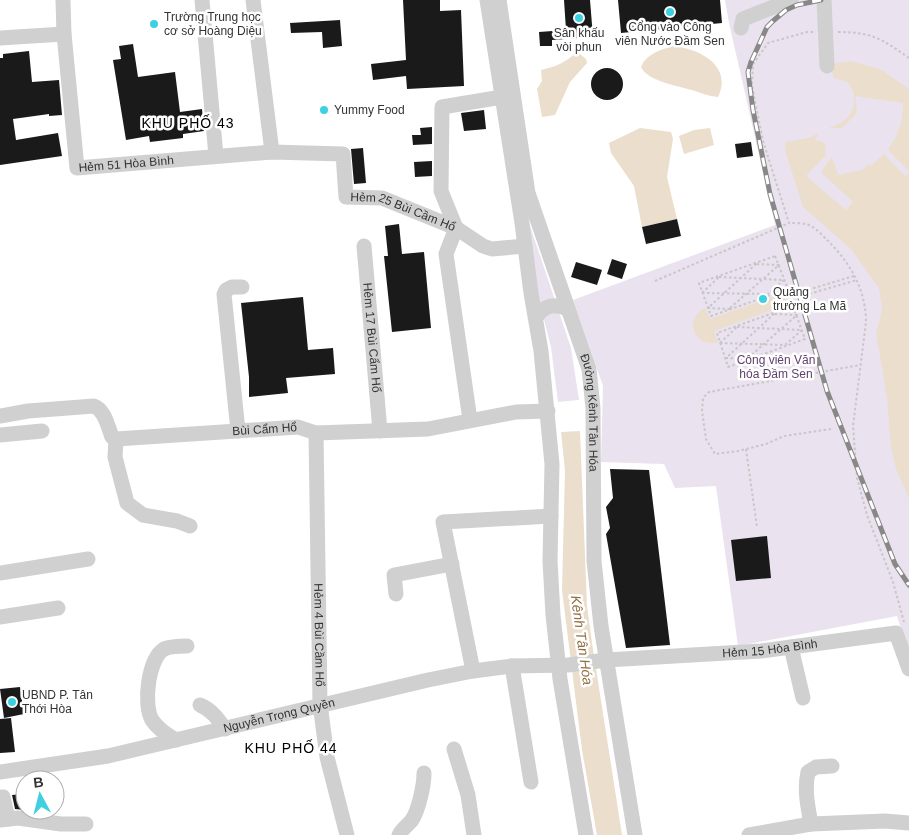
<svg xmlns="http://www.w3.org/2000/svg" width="909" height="835" viewBox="0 0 909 835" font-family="Helvetica,sans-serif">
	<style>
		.green { fill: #eae2ee }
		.water { fill: #ebdecd }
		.building { fill: #1a1a1a }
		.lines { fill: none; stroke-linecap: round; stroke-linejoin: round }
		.path { stroke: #c7c7c7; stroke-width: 2; stroke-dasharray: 2.5 2.5; stroke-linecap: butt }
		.minor { stroke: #d0d0d0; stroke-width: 15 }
		.rail-casing { stroke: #888; stroke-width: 5 }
		.rail { stroke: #fff; stroke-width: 3; stroke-dasharray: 9; stroke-linecap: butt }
		.poi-dot { fill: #3fd0e0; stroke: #fff; stroke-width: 2 }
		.labels { text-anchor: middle; stroke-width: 5; stroke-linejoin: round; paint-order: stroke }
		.poi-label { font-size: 12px; fill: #333; stroke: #fff; text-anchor: start }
		.street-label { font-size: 12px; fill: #333; stroke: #fff }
		.park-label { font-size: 12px; fill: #61416e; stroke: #fff }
		.neighbourhood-label { font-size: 14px; letter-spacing: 1px; fill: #000; stroke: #fff }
		.water-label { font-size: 14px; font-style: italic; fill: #937042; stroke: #fff }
	</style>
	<rect width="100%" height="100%" fill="#fff"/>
	<path class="green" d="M725,0H909V654L897,616L738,646L716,486L675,488L664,464L601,462L603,386L573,300L775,225L729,23Z
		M526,214L571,348L579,400L558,402L551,347L525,246Z"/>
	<path class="water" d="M674,46C700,49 733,66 718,97C709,96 703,94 695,91C680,86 648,82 641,67C646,54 662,49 674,46Z
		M577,52L586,59L587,63L570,82L555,115L542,117L537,89L542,81L541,70C558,66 564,63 577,52Z
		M851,61L882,70L909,89V171L888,150C899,133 903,124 903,103L855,96L857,113L842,128H829C836,125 844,122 849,116C856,108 856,90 848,83C844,80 837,79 833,77L831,64Z
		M640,128L671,132L673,139L667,177L677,219L642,227L634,186L611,153L609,143Z
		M710,128L714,145L684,154L679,136L694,130Z
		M819,133L815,140L825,143L826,155L806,176L846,210L853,202L821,172L832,157L838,175L862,170L869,164L871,166L884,154L905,176L909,173V498L896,469L891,447L887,397L876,332L880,320L882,308L879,288L850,248L803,207L785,150L786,142L809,138Z
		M787,292L791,303L714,331L718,342C694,348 683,320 705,308L710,319Z
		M580,431L587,605L592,643L622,835H597L582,750L562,590L565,471L561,432Z"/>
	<path class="building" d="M403,0H440V11L461,10L464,86L407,89L406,76L373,80L371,64L406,60Z
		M564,0H590L593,37L552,40V46H540L539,32L566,30Z
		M618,0H720L722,23L621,33Z
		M340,20L342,46L323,48L322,32L291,33L290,23Z
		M133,44L138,77L175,72L180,112L202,109L204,131L183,134V138L150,142L149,136L126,140L113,60L121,59L119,46Z
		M29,51L32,82L59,80L62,115L49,116V114L13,119L16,140L58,133L62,156L0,165V58H3V54Z
		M591 84a16 16 0 1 1 32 0a16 16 0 1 1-32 0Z
		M484,110L486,129L464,131L461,113Z
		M432,127V144L413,145L412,135H421L420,128Z
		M751,142L753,156L737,158L735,144Z
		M363,148L366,183L354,184L351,149Z
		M432,161V176L415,177L414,162Z
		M677,219L681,236L646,244L642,227Z
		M399,224L402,254L424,252L431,328L392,332L384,256H388L385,226Z
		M612,259L627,264L622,279L607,274Z
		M576,262L602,270L597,285L571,277Z
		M303,297L308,350L333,348L335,374L286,378L288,393L249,397V377L241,303Z
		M610,469L649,470L670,645L626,648L606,534L610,528L606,507L613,498Z
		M767,536L771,578L736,581L731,540Z
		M20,687L24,714L4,718L0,689Z
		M11,718L15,752L0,753V719Z
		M23,794L25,810L15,809L12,795Z"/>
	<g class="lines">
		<path class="path" d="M813,32H807L768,43L753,64L752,86L763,141L789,223C795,223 803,223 809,225C816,228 822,235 827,240C850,262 866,290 866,322L853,426L857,478L867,515L893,582L904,622
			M838,32C872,32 882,39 909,58
			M775,256L788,289L711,316L699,283Z
			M719,277L784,280L768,294
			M655,281L789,223
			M788,289L793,292L796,300L793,305
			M702,293L767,294
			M702,293L719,277
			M794,294L854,276
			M795,298L857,280
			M793,306L805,339L728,367L717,333Z
			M730,308L779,265L756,264
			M730,309L708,308L756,264V262
			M737,327L802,330L785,345
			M720,343L785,345
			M720,343L737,327
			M748,358L797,315L774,314
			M748,359L726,358L774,314L773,312
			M831,429L784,436L766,444L738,451L715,454L706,439L702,411L703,398L709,392L860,365
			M746,449L757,527"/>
		<g class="minor">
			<path id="s1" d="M63,0L64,34L77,168L272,152L343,154L346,197L382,198L456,228L483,246L492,249L525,246"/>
			<path d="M202,0L216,156"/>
			<path d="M253,0L272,152"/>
			<path d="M487,0L522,223L531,293L541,351L552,464L550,561L553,615L560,679L586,835"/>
			<path id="s2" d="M499,0L528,193L589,369L593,408L594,561L601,626L635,835"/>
			<path d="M824,0L827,66"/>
			<path d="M741,28L743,19L791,0"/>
			<path d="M0,38L64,34"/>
			<path d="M456,228L446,254L470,420"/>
			<path d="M456,228L441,191L442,107L502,97"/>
			<path id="s3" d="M364,246L380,431"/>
			<path d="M536,317C545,305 554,303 568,309"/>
			<path id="s4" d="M0,416L28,411L94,406C105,410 108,427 112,437L116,439L298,427L316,433L428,429L516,412L548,411"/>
			<path d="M238,431L224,294L226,290L232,287H242"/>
			<path id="s5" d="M316,433L320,704L327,757L347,835"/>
			<path d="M0,435L42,431"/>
			<path d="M116,439L115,457L127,503L143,515L177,521L190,526"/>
			<path d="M0,573L88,559"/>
			<path d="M396,594L394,575L452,564"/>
			<path d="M0,617L58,608"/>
			<path d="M791,647L803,698"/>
			<path d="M512,666L531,782"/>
			<path d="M473,671L443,522L551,516"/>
			<path d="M200,705C212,710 218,719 225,729"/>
			<path d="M176,740C167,735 158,729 152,720C143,705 148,659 164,649C171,646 181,646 187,646"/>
			<path d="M454,749L468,795L474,835"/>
			<path id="s6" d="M0,772L108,756L428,680L473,671L512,666L568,665L606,660L761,651L896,633L909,669"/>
			<path d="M0,797H3L8,819"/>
			<path d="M0,820L18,818L61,824H86"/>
			<path d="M811,824C808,807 804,790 808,772L816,767L832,766"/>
			<path d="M399,835C402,829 408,825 412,820C419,809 424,785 424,773"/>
			<path d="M749,835L811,824L885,821L909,823"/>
		</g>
		<defs>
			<path id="rail" d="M821,0L797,5L786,10L773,21L767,27L751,62L748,72L749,80L753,110L770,194L827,391L895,564L909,585"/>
		</defs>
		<use href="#rail" class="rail-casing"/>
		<use href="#rail" class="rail"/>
	</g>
	<g class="poi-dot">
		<circle cx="670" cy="12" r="5"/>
		<circle cx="579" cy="18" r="5"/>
		<circle cx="154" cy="24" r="5"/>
		<circle cx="324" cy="110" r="5"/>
		<circle cx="763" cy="299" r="5"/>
		<circle cx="12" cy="702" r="5"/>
	</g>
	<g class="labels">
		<g class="poi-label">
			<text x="164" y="21">Trường Trung học<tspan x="164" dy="14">cơ sở Hoàng Diệu</tspan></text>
			<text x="670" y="31" text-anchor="middle">Cổng vào Công<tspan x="670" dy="14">viên Nước Đầm Sen</tspan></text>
			<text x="579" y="37" text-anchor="middle">Sân khấu<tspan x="579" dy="14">vòi phun</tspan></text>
			<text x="334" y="114">Yummy Food</text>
			<text x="773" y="296">Quảng<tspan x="773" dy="14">trường La Mã</tspan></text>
			<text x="22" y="699">UBND P. Tân<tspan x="22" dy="14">Thới Hòa</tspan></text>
		</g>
		<g class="street-label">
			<text dy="4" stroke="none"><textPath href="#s1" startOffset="218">Hẻm 51 Hòa Bình</textPath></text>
			<text dy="4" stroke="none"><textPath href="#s1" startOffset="538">Hẻm 25 Bùi Cầm Hổ</textPath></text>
			<text dy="4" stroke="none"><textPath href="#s3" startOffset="92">Hẻm 17 Bùi Cẩm Hổ</textPath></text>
			<text dy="4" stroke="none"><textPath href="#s2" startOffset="425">Đường Kênh Tân Hóa</textPath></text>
			<text dy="4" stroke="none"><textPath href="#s4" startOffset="285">Bùi Cẩm Hổ</textPath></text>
			<text dy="4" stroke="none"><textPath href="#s5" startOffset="202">Hẻm 4 Bùi Cầm Hổ</textPath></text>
			<text dy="4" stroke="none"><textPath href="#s6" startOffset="782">Hẻm 15 Hòa Bình</textPath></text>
			<text dy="4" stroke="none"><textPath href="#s6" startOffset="285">Nguyễn Trọng Quyền</textPath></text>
		</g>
		<g class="park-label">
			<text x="776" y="364">Công viên Văn<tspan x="776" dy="14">hóa Đầm Sen</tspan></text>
		</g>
		<g class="neighbourhood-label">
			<text x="188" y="128">KHU PHỐ 43</text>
			<text x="291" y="753">KHU PHỐ 44</text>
		</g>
		<g class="water-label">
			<text transform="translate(582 640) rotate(82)" y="5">Kênh Tân Hóa</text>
		</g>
	</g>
	<g transform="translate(40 795) rotate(353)"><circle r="24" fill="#ffffff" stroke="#adadad"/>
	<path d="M0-4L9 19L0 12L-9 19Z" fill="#3fd0e0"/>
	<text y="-8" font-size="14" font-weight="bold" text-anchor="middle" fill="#333333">B</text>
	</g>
</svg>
